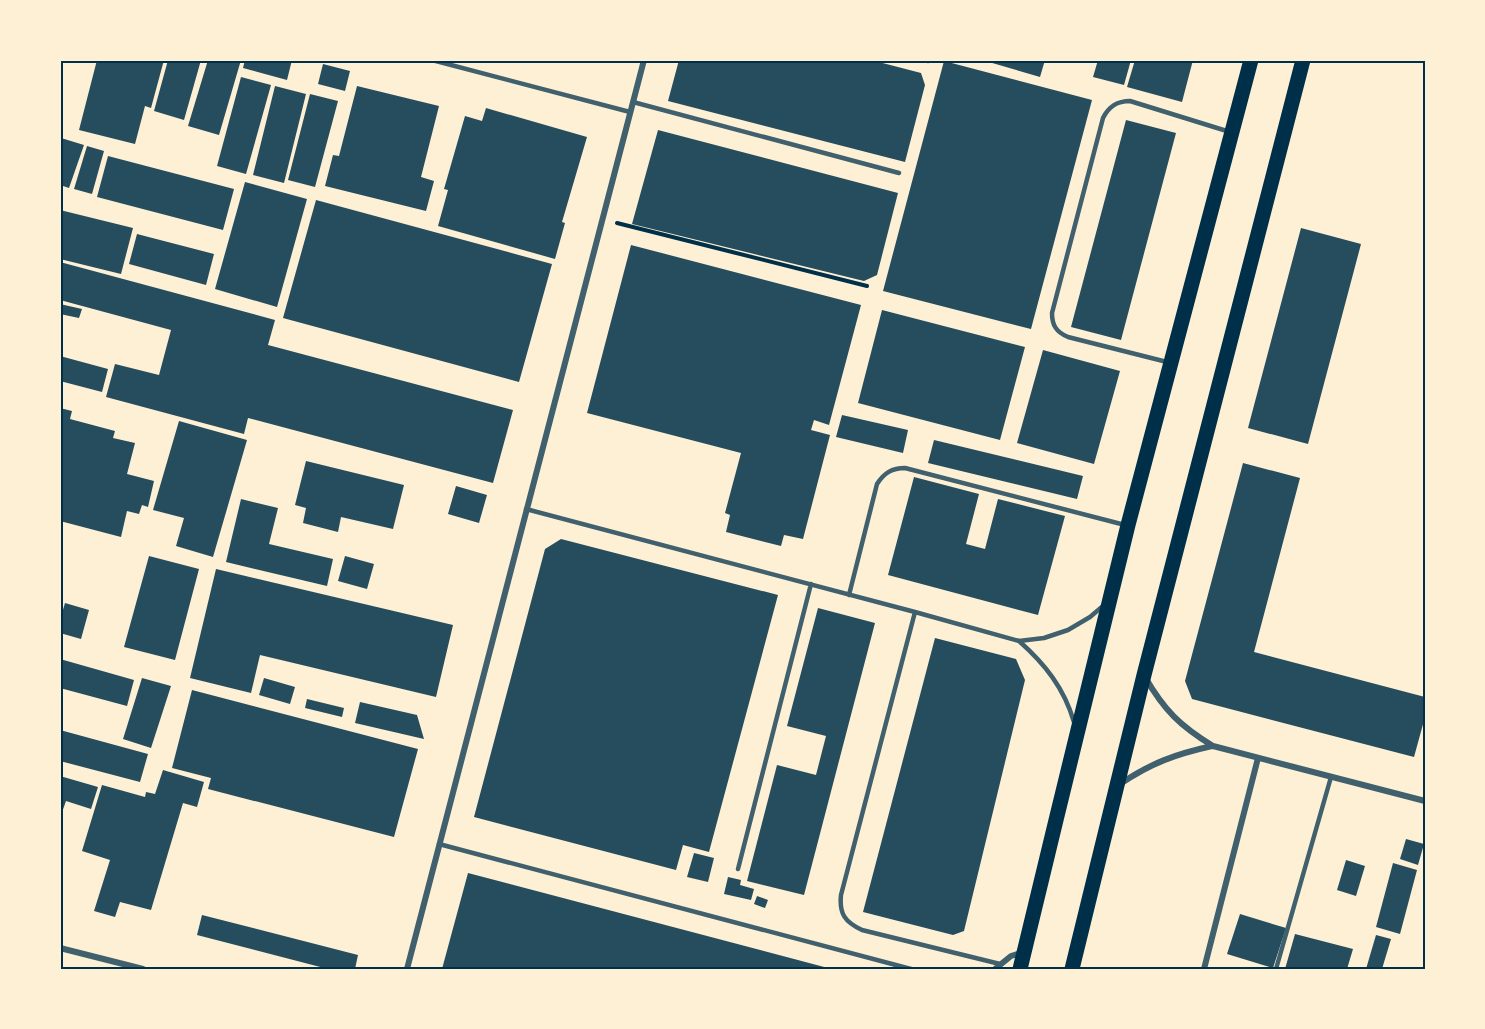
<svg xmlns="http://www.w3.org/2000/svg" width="1485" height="1029" viewBox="0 0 1485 1029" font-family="Poppins,sans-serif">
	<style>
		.building { fill: #264d5e }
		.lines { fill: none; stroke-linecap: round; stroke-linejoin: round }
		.path { stroke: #003049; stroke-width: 4 }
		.service { stroke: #3f606c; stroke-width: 4.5 }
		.minor { stroke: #3f606c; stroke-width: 6 }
		.primary { stroke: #003049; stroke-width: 15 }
		.neatline { fill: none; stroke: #003049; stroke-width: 2 }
	</style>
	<rect width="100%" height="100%" fill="#fdf0d5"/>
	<path class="building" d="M97,60H164L151,108L145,106L135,144L79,130Z
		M168,60H201L184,120L154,111Z
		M208,60H241L219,135L188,126Z
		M245,60H292L287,80L243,68Z
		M679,60H871L921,73L925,85L905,162L668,101Z
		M982,60H1045L1040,77Z
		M1098,60H1131L1124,85L1093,77Z
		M1135,60H1193L1182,102L1127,87Z
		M944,61L1092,100L1031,329L883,291Z
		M323,64L350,71L345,91L318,84Z
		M241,77L271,85L246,174L217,166Z
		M275,86L306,94L284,183L253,175Z
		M357,86L439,106L421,177L434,181L426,211L325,186L333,155L339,156Z
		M310,94L338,101L315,187L288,180Z
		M486,108L587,137L562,222L565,223L555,259L438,226L448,190L444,189L465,116L482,121Z
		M1126,120L1176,133L1121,340L1071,327Z
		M658,130L898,193L877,275L864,281L632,224Z
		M61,138L84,145L69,188L60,185V141Z
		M87,146L104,151L92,194L74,189Z
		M108,156L234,189L223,230L97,197Z
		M245,182L307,199L277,307L215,289Z
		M316,200L552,264L519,382L283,318Z
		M60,210L133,228L121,274L60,259Z
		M1301,228L1361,244L1308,444L1248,428Z
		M137,234L214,254L206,285L129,264Z
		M631,245L861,305L829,425L814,420L811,430L830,435L803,539L784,535L781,546L726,532L730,515L725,513L741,453L587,413Z
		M60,262L275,320L268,345L513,410L493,483L248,418L244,434L106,397L115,364L159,375L171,330L60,300Z
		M60,304L82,309L79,318L60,314Z
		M882,310L1025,347L1000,440L858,403Z
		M1043,350L1120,371L1094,464L1017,443Z
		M60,356L108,369L102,392L60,381Z
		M60,408L72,411L70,419L115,431L113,438L135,443L127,474L154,481L148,507L142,505L139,514L127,511L121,537L60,521Z
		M842,415L908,430L903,453L836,437Z
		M179,421L247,440L213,557L176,546L184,518L153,510Z
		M934,440L1083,476L1077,499L928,463Z
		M306,461L404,485L393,529L341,517L338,532L303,523L306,508L295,505Z
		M1243,463L1300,478L1254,652L1425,697V717L1414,757L1192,699L1185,681Z
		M914,477L979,494L966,544L985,549L998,499L1065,516L1038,615L888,575Z
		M456,486L487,495L479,523L448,514Z
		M241,499L278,508L269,544L333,559L327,586L226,562Z
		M561,539L778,595L709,852L683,845L676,870L474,817L545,549Z
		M149,556L199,569L175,660L124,647Z
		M345,556L374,564L367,589L338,581Z
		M216,569L453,625L436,697L260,655L251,693L190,678Z
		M65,603L89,610L81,639L60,633V620Z
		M818,608L875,623L804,895L747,881L777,765L816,775L826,736L787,726Z
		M935,638L1016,659L1025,680L964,931L953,935L863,912Z
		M60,659L134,680L127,706L60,688Z
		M142,678L171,686L151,748L123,739Z
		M264,678L295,687L290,704L259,695Z
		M192,690L418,749L394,837L208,789L211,778L172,768Z
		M307,699L344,708L342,717L305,708Z
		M360,702L417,715L424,739L355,723Z
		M60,730L148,754L140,782L60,761Z
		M163,770L204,782L197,807L183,803L151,910L120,902L115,917L94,911L110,860L82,851L102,785L145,797L146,792L155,794Z
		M60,776L98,787L91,809L66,801L60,818Z
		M1406,839L1424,844L1418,865L1400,859Z
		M694,853L714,858L708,882L687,877Z
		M1346,860L1365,866L1356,896L1337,890Z
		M1393,863L1417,870L1400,934L1376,927Z
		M468,873L828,968V969H442Z
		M728,877L741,880L740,885L754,889L751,900L724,894Z
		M757,896L768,900L765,908L754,904Z
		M1240,914L1286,928L1273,968L1227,954Z
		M202,915L358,955L355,969H328L197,935Z
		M1295,934L1353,949L1347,969H1285Z
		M1376,935L1391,939L1382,969H1366Z"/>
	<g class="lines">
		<path class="path" d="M617,223L867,286"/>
		<path class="service" d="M432,60L630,112
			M926,60L928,61
			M633,102L899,173
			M1167,362L1068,337C1056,332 1052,325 1052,313L1103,118C1109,106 1117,101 1130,101L1230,132
			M526,509L915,612L1019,641L1044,638L1068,630L1090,617L1103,606
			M849,595L877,484C884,473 892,468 905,468L1125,525
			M915,612L841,895C839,914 845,922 862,930L1000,964
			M1019,641C1045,664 1064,688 1074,722
			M439,844L911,969
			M738,869L811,584
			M1276,969L1331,777"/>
		<path class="minor" d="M1145,677C1164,710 1180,726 1213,746L1425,801
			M1120,784C1151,763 1176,754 1212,746
			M60,948L143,969
			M407,969L644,60
			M995,969L1011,956L1024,952
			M1204,969L1258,758"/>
		<path class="primary" d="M1020,969C1056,821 1091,673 1128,525C1168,370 1211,215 1251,60
			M1072,969L1144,675L1303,60"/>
	</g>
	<rect width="1485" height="1029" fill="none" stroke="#fdf0d5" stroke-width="123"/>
	<rect x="62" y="62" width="1362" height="906" class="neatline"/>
</svg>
